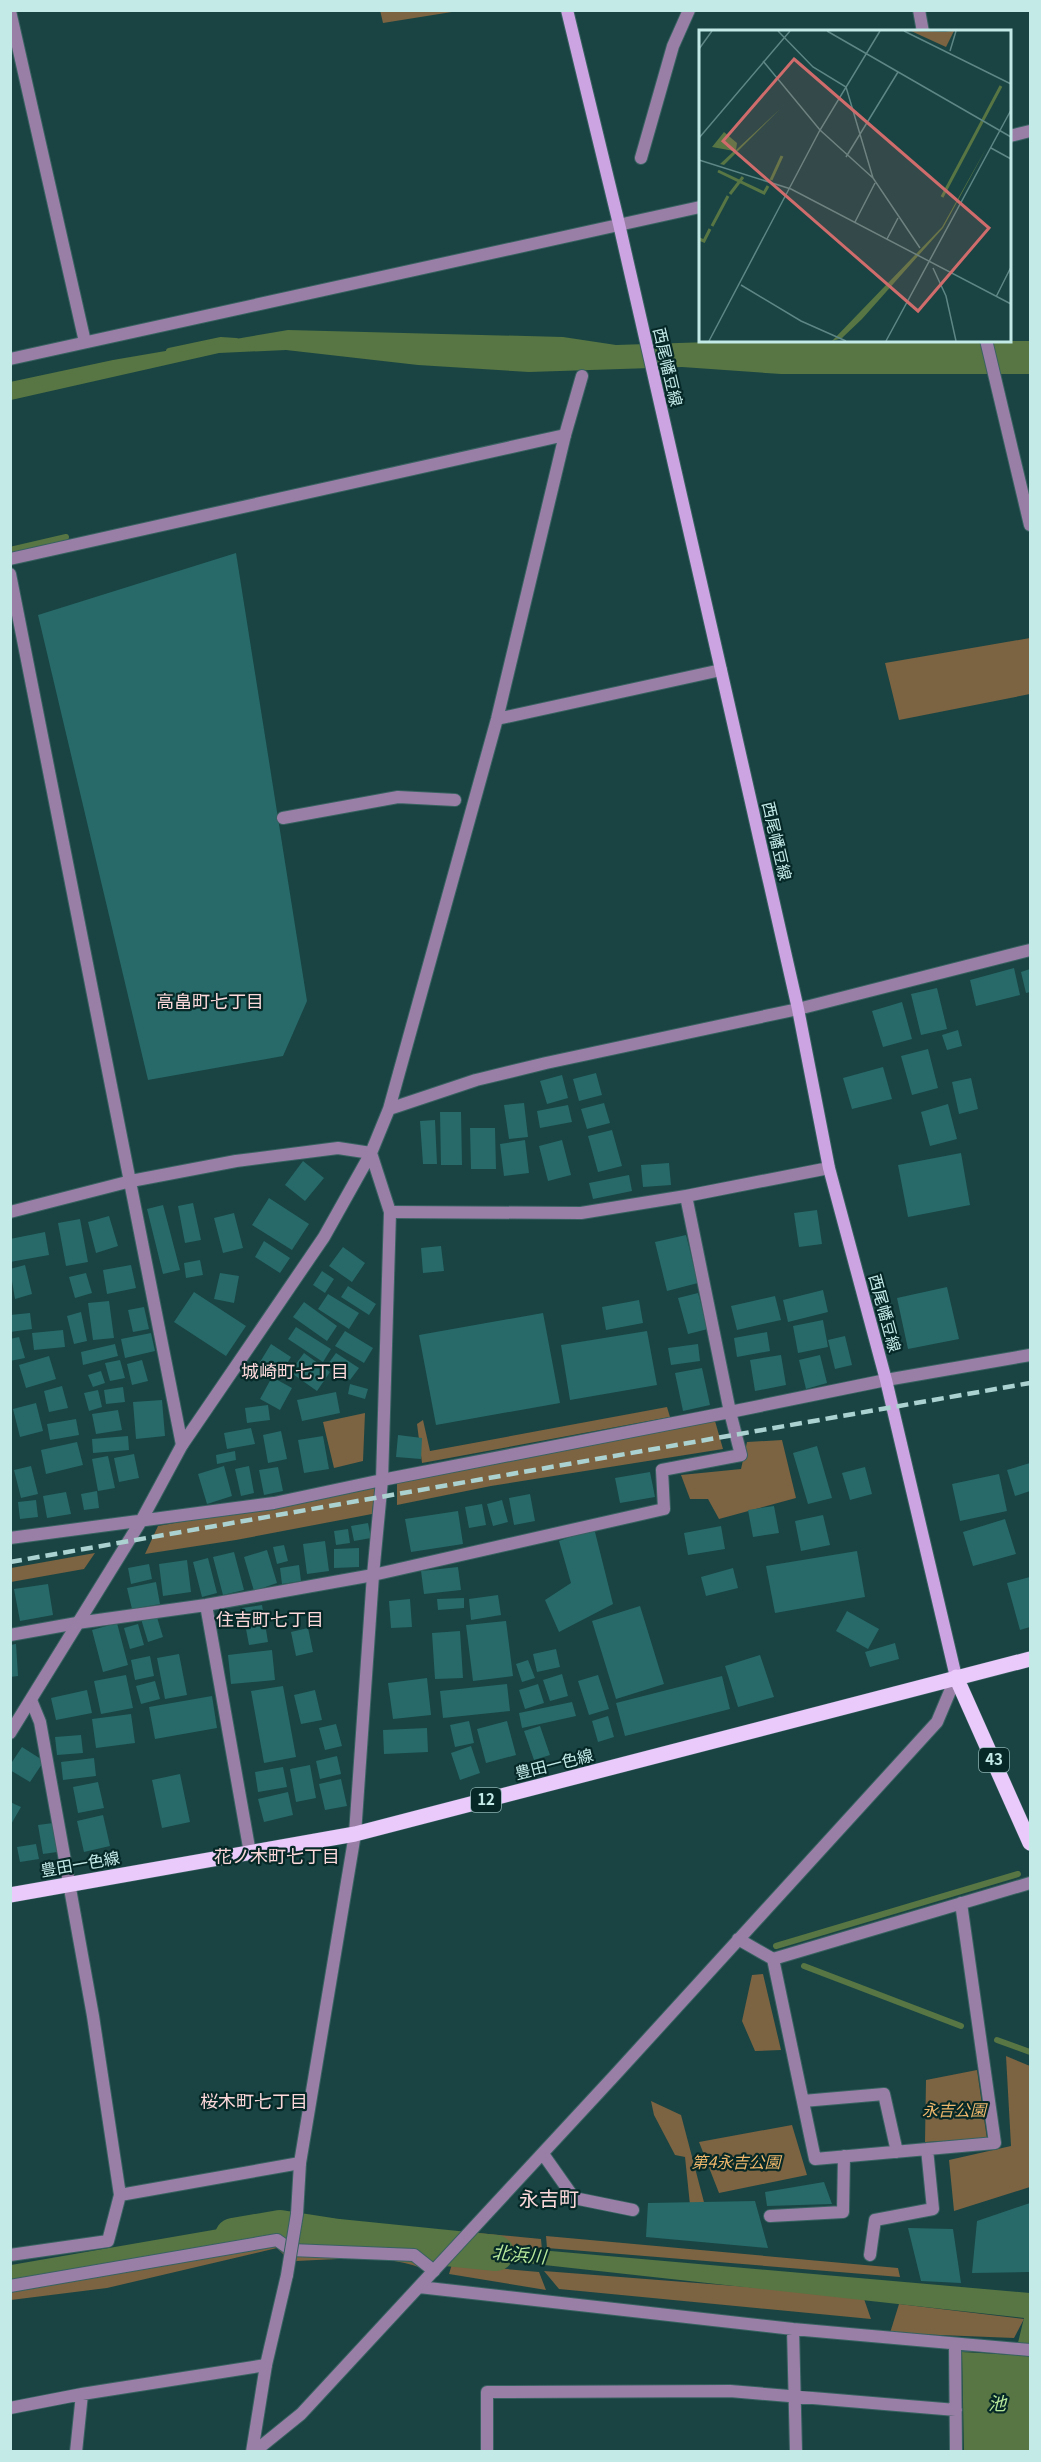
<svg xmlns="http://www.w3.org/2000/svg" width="1041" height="2462" viewBox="0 0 1041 2462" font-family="Georgia,'Noto Sans JP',serif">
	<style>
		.green { fill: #7c6341 }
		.water { fill: #587643 }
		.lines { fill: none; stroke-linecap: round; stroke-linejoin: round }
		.stream { stroke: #587643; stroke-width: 6 }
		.river { stroke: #587643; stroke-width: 36 }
		.building { fill: #276a69 }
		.pedestrian-casing { stroke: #386261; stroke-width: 14 }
		.minor-casing { stroke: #386261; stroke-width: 14 }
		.tertiary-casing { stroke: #386261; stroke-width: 14 }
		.secondary-casing { stroke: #386261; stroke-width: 14 }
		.primary-casing { stroke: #386261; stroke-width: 16 }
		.pedestrian { stroke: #997fa6; stroke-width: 12 }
		.minor { stroke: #997fa6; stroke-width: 12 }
		.tertiary { stroke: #997fa6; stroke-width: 12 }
		.secondary { stroke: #cda4e2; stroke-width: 12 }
		.primary { stroke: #eacafb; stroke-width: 15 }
		.rail { stroke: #abd2d0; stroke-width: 4.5; stroke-dasharray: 12 6; stroke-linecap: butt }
		.tertiary-bridge-casing { stroke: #386261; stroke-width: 14; stroke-linecap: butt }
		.tertiary-bridge { stroke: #997fa6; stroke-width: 12 }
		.labels { text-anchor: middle; stroke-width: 4.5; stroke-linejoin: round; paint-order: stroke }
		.shield { fill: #062928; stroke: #8bb0ae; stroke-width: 1.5 }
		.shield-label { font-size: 15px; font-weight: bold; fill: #c4eae8 }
		.street-label { font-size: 16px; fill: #c4eae8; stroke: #062928 }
		.park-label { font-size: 16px; font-style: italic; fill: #eeb76b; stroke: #062928 }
		.neighbourhood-label { font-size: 18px; fill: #fcd8da; stroke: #062928 }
		.water-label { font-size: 18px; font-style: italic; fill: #b9e99b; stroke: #062928 }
		.quarter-label { font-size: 20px; fill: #fcd8da; stroke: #062928 }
		.inset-river { fill: none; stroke: #587643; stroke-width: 3 }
		.inset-road { fill: none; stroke: #5d8685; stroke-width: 1.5 }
		.view { fill: #d06c6b; fill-opacity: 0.15; stroke: #d06c6b; stroke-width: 3 }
		.inset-edge { fill: none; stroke: #c4eae8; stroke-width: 3 }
	</style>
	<rect width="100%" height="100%" fill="#194443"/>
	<path class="green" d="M380,10H458V11L383,23Z
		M1030,638V694L899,720L885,663Z
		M667,1407L670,1417L422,1463L417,1424L423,1420L430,1451Z
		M365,1413L363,1461L334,1468L323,1422Z
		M715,1421L723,1449L491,1486L397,1505V1481Z
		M782,1440L796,1498L719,1519L708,1499H690L681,1475L741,1469L747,1442Z
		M375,1488L372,1514L236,1540L145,1554L158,1526Z
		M95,1553L84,1569L11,1582V1568Z
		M763,1974L781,2050L755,2051L742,2021L752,1975Z
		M1006,2056L1030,2066V2187L954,2211L949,2160L1011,2146Z
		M977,2070L987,2139L925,2142L926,2080Z
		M651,2101L681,2115L705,2206L690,2205L685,2157L675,2155L654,2115Z
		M792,2125L807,2175L719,2193L699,2142Z
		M478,2233L541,2239L542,2250L477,2243Z
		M546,2236L898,2268L900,2277L547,2248Z
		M302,2240L427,2252L439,2261L430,2272C390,2252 340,2260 296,2261Z
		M289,2242L285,2256L277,2248L107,2288L11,2300V2283Z
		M452,2264L539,2272L546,2290L449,2274Z
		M544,2271L863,2296L871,2319L559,2289Z
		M899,2304L1024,2319L1014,2338L890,2333Z"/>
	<path class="water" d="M288,330L563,337L616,345L774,340L1030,341V374H781L682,367L529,372L418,365L286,350L219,353L11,400L10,382L113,360Z
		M282,2218V2238L11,2283V2265Z
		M301,2224L444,2235L427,2252H416L302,2240Z
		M470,2244L1030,2293V2451H964L962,2352L1015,2355L1024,2318L454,2255Z"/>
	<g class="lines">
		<path class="stream" d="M169,351L221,340L236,341
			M10,550L66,537
			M776,1946L1018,1874
			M804,1966L961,2026
			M997,2040L1030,2052"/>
		<path class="river" d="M233,2236L280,2228L338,2237L496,2253"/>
	</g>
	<path class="building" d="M236,553L307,1001L283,1056L148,1080L38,615Z
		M1014,968L1020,995L976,1006L970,980Z
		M1030,969V992L1026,993L1021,972Z
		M937,988L947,1029L921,1035L911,994Z
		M902,1002L912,1039L883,1047L872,1011Z
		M958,1030L962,1046L947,1050L942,1035Z
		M928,1049L938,1088L912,1095L901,1056Z
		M883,1067L892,1099L852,1109L843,1078Z
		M596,1073L602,1095L579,1101L573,1079Z
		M562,1075L568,1098L547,1104L540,1081Z
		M971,1078L978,1109L959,1114L952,1082Z
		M524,1103L528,1137L509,1139L504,1105Z
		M604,1103L610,1123L587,1129L581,1109Z
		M948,1104L957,1139L930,1146L921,1112Z
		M568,1105L572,1122L540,1128L537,1111Z
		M440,1112H461L462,1165H441Z
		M435,1120L437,1164H423L420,1121Z
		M470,1128H495L496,1169H471Z
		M612,1130L622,1166L598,1172L588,1136Z
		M525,1140L529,1173L504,1176L500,1144Z
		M562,1140L571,1175L548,1181L539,1146Z
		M961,1153L970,1205L908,1217L898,1165Z
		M303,1161L324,1178L305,1201L285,1185Z
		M669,1163L671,1185L643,1187L641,1165Z
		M629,1175L632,1191L593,1199L589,1183Z
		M269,1198L309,1224L292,1250L252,1225Z
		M193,1203L201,1240L185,1243L178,1206Z
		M163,1205L180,1270L163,1274L147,1209Z
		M817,1210L822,1244L799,1247L794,1213Z
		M234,1213L243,1248L223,1253L214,1218Z
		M109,1216L118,1246L96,1253L88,1222Z
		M80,1219L88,1262L66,1266L58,1223Z
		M45,1232L49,1255L10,1262V1239Z
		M686,1235L698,1283L667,1291L655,1242Z
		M264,1241L290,1258L280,1273L255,1257Z
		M441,1246L444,1271L423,1273L421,1248Z
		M343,1247L365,1263L352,1282L329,1266Z
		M200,1260L203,1275L186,1278L184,1263Z
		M25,1265L32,1294L15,1299L10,1269Z
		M131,1265L136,1288L107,1294L103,1270Z
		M322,1271L334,1279L325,1293L313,1285Z
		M86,1273L92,1293L75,1298L69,1277Z
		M220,1273L239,1276L234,1303L214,1299Z
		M348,1286L376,1304L369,1315L341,1297Z
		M947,1287L959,1339L908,1349L897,1298Z
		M823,1290L828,1312L788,1322L783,1300Z
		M194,1292L246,1326L226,1356L174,1322Z
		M698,1293L708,1329L688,1334L678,1298Z
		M328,1294L359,1313L349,1329L318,1309Z
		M775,1296L781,1320L737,1330L731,1306Z
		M639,1300L643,1323L606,1330L602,1307Z
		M109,1301L114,1338L93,1340L88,1303Z
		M304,1302L337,1326L327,1341L293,1317Z
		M144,1307L149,1329L133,1332L128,1310Z
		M81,1312L87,1341L74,1344L67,1316Z
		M30,1313L32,1329L10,1332V1315Z
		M543,1313L560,1403L436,1425L419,1335Z
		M823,1320L828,1347L798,1353L793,1326Z
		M296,1327L331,1349L323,1362L288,1339Z
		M63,1330L65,1347L34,1350L32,1333Z
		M345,1331L373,1348L364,1363L335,1346Z
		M647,1331L657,1385L570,1400L561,1345Z
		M767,1332L770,1351L737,1357L734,1338Z
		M151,1333L155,1351L125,1358L121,1339Z
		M845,1336L852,1365L835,1369L828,1340Z
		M19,1337L25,1358L10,1361V1339Z
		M115,1344L118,1356L83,1365L81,1352Z
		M271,1344L291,1357L280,1375L260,1362Z
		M698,1344L700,1361L671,1365L668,1348Z
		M304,1353L330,1372L317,1391L290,1372Z
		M336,1353L359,1368L350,1380L328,1364Z
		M781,1355L786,1385L755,1391L750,1360Z
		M820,1355L827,1383L806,1389L799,1360Z
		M49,1356L56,1379L26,1388L19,1365Z
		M120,1360L125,1378L110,1381L105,1363Z
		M142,1360L148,1381L132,1385L127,1364Z
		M702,1368L710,1405L683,1411L675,1373Z
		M101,1371L105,1383L93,1387L88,1375Z
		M272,1377L292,1388L280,1410L260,1399Z
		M350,1384L368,1389L365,1399L348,1394Z
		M62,1386L68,1408L49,1412L44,1391Z
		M123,1387L125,1402L106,1404L104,1390Z
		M98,1390L102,1407L89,1411L84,1393Z
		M336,1392L340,1413L302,1421L297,1400Z
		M162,1400L165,1436L136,1439L133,1402Z
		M36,1403L43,1431L20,1437L13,1409Z
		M268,1405L270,1420L247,1423L245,1408Z
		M118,1410L122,1430L96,1434L92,1414Z
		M76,1419L79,1435L50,1440L47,1424Z
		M251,1428L255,1444L227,1449L224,1433Z
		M281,1431L287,1459L268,1463L263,1435Z
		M398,1435L422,1438L421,1459L396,1457Z
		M128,1436L129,1450L93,1453L92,1439Z
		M323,1436L329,1469L304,1473L298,1440Z
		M77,1442L83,1465L46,1474L41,1450Z
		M817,1446L832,1498L808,1504L793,1453Z
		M235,1451L236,1460L217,1464L216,1455Z
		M134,1454L139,1478L119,1482L114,1458Z
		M108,1456L115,1488L98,1491L92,1459Z
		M1030,1463V1491L1015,1496L1007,1470Z
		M31,1466L38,1494L21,1498L14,1470Z
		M224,1466L232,1496L207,1504L198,1474Z
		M249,1466L254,1493L241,1496L235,1469Z
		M278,1467L283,1491L264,1495L259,1470Z
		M865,1467L872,1494L850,1500L842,1473Z
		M650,1472L655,1497L620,1503L615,1478Z
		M999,1474L1007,1511L960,1521L952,1484Z
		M97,1491L99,1508L84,1510L81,1494Z
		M66,1492L71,1514L47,1518L43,1496Z
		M530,1494L535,1521L514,1525L509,1498Z
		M36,1500L38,1517L20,1519L18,1502Z
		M502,1500L508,1522L493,1526L487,1504Z
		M482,1504L486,1525L469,1528L465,1507Z
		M774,1506L779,1533L753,1537L748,1510Z
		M458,1511L463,1544L411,1552L405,1519Z
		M823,1515L830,1545L801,1551L795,1521Z
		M1005,1519L1016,1554L973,1566L963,1532Z
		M368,1523L371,1538L354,1541L351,1526Z
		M721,1526L725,1549L688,1555L684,1533Z
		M594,1528L613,1604L559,1632L545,1600L571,1583L559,1541Z
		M348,1529L350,1543L336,1545L334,1531Z
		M325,1541L329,1571L307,1574L303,1544Z
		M284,1545L288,1561L277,1564L273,1547Z
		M359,1548V1567L334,1568V1549Z
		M267,1550L277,1583L254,1591L244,1557Z
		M857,1551L865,1597L775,1613L766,1566Z
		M234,1552L244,1590L223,1595L213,1557Z
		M208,1558L217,1593L202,1597L193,1562Z
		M187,1560L191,1592L163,1596L159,1564Z
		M149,1564L152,1579L131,1584L128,1568Z
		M299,1565L301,1581L282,1584L280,1568Z
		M458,1567L461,1590L424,1594L421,1571Z
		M733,1568L738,1588L706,1596L701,1577Z
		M1030,1577V1627L1020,1630L1007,1583Z
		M156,1582L160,1604L132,1609L127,1588Z
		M48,1584L53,1615L20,1621L14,1589Z
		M498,1595L501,1615L471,1620L469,1599Z
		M464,1598V1608L438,1610L437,1599Z
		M410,1599L412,1627L391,1628L389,1601Z
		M262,1605L268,1642L249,1645L242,1608Z
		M640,1606L664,1684L616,1699L592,1621Z
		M847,1611L879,1629L868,1649L836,1631Z
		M156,1614L163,1637L148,1642L141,1619Z
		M506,1621L513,1676L473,1681L466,1625Z
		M117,1623L128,1665L103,1672L92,1630Z
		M138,1624L144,1645L130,1649L124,1628Z
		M308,1628L313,1652L296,1656L291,1632Z
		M460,1631L463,1678L435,1679L432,1633Z
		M895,1643L899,1659L870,1667L865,1652Z
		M16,1644L18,1676L10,1677V1645Z
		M556,1649L560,1667L537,1672L533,1654Z
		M272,1650L275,1680L231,1684L228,1655Z
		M179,1654L187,1695L165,1699L157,1658Z
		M760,1655L774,1697L738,1707L725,1666Z
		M150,1656L154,1676L135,1680L131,1660Z
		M528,1660L535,1678L522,1682L516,1664Z
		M562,1674L568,1696L550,1701L543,1680Z
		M126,1675L133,1708L101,1714L94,1681Z
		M598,1675L609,1709L589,1715L578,1681Z
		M722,1676L730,1709L625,1736L616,1703Z
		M427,1678L431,1715L393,1719L388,1683Z
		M155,1681L160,1699L141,1704L136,1686Z
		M507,1684L510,1711L443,1718L440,1691Z
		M538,1684L544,1703L525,1709L519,1690Z
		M283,1686L296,1757L264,1763L251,1691Z
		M87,1690L92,1713L56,1720L51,1698Z
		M315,1690L322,1720L301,1724L294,1695Z
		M212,1696L217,1728L155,1739L149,1707Z
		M572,1702L576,1716L522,1728L519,1713Z
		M131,1714L135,1743L96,1748L92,1719Z
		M608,1716L614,1737L598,1742L592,1721Z
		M469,1721L474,1743L455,1747L450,1725Z
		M507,1721L516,1755L486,1763L477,1729Z
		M336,1724L342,1746L325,1750L319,1728Z
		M540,1726L550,1755L534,1760L524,1731Z
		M427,1728L428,1752L384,1754L383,1730Z
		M81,1735L83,1753L57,1755L55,1737Z
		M471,1746L480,1773L460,1780L451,1753Z
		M22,1747L44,1761L30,1782L10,1770V1765Z
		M337,1756L341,1774L320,1779L316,1761Z
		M94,1758L96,1776L63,1780L61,1762Z
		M310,1765L316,1798L296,1802L290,1769Z
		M283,1767L287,1787L258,1792L255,1772Z
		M180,1774L190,1822L162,1828L152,1780Z
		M341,1779L347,1806L325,1810L319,1784Z
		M98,1782L104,1808L78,1813L73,1787Z
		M288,1792L293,1815L264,1822L258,1799Z
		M10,1802L21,1807L10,1826Z
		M103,1815L110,1846L84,1852L77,1821Z
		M53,1823L57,1852L43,1854L38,1825Z
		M36,1844L39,1859L20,1862L17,1847Z
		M824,2182L832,2204L767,2206L765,2192Z
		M755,2201L768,2248L646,2237L648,2203Z
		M1030,2203V2272L972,2273L977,2221Z
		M908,2228L953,2229L961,2283L921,2281Z"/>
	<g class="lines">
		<defs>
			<path id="pedestrian" d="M283,818L398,797L455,800
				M10,2286L277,2240L291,2250L414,2255L434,2271"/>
			<path id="minor" d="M919,10L923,32
				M10,11L85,342
				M986,340L1030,525
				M10,559L565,435
				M10,574L182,1445
				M798,1009L1030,950
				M686,1196L730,1412L886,1380L1030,1355
				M10,1212L131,1181L236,1161L338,1148L371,1153
				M390,1212L581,1213L686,1196L829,1168
				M206,1605L250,1853
				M10,1635L77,1623L206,1605L373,1575L664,1509L662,1470L741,1455L730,1412L382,1480
				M738,1939L773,1959L1030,1883
				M773,1959L815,2159L995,2143L961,1903
				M803,2101L884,2094L897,2152
				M543,2154L574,2198L633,2210
				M120,2195L300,2163
				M770,2216L843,2212L844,2156
				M10,2255L108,2241L120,2195L93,2016L40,1722L31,1700
				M870,2255L875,2220L933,2209L927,2149
				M419,2287L793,2329L1030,2350
				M793,2329L796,2452
				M955,2345L956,2452
				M10,2408L82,2394L266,2365
				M76,2452L82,2394
				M254,2452L301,2414L615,2075L937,1722L956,1677
				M487,2452V2392L730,2391L956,2410"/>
			<path id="tertiary" d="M1010,136L1030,131
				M641,158L673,46L689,10
				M10,359L700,207
				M497,719L721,670
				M389,1109L476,1080L546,1063L798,1009
				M10,1538L274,1503L382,1480
				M10,1733L141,1521L182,1445L324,1237L371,1153L389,1109L497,719L565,435L582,376
				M297,2214L300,2163L355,1834L373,1575L382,1480L390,1212L371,1153
				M252,2452L266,2365L287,2275"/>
			<path id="secondary" d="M567,10L619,224L721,670L798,1009L829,1168L886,1380L956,1677"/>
			<path id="primary" d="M956,1677L1030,1843
				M10,1895L355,1834L1030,1659"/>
		</defs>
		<use href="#pedestrian" class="pedestrian-casing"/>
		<use href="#minor" class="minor-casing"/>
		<use href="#tertiary" class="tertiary-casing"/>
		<use href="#secondary" class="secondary-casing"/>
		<use href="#primary" class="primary-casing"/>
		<use href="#pedestrian" class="pedestrian"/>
		<use href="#minor" class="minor"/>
		<use href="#tertiary" class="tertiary"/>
		<use href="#secondary" class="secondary"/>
		<use href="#primary" class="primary"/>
		<path class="rail" d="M10,1562L1030,1383"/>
		<defs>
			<path id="tertiary-bridge" d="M287,2275L297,2214"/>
		</defs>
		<use href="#tertiary-bridge" class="tertiary-bridge-casing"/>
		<use href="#tertiary-bridge" class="tertiary-bridge"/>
	</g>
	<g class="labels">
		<g class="shield">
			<rect x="979" y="1748" width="30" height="24" rx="4.5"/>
			<rect x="471" y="1788" width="30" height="24" rx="4.5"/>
		</g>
		<g class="shield-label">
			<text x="994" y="1765">43</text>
			<text x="486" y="1805">12</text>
		</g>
		<g class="street-label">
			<text transform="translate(668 367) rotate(77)" y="6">西尾幡豆線</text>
			<text transform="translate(777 841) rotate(77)" y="6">西尾幡豆線</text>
			<text transform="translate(885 1313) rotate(75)" y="6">西尾幡豆線</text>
			<text transform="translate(554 1764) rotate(-14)" y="6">豊田一色線</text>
			<text transform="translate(80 1864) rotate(-10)" y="6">豊田一色線</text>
		</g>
		<g class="park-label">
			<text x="954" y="2116">永吉公園</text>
			<text x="736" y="2168">第4永吉公園</text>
		</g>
		<g class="neighbourhood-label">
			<text x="210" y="1008">高畠町七丁目</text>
			<text x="295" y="1378">城崎町七丁目</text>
			<text x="270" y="1626">住吉町七丁目</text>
			<text x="277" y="1863">花ノ木町七丁目</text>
			<text x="254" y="2108">桜木町七丁目</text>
		</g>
		<g class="water-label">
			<text transform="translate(519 2255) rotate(5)" y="6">北浜川</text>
			<text x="997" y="2410">池</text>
		</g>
		<g class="quarter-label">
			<text x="549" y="2206">永吉町</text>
		</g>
	</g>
	<g transform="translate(699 30)">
		<rect width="312" height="312" fill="#194443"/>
		<path d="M212,1L246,2L255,1L247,17Z" fill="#7c6341"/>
		<path d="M81,79L25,135L21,134L35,121L13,117L25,102L38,113L37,120ZM289,115L244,198L163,289L143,308L133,311L243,197Z" fill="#587643"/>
		<path class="inset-river" d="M19,141L65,163L69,156M72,150L83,126M31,164L44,147M243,167L302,56M13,196L29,166M0,209L5,211L11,199"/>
		<path class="inset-road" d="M79,1L114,37L147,57L174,148L221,218M128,1L312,107M205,1L312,54M0,19L13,1M251,21L257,1M64,31L121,100L174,148M0,108L91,1M292,118L312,129M147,127L199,42M0,130L92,159L312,274M156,192L176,153M188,209L199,188M234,238L247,266L257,311M42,255L102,291L147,311M297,267L312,237M10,311L121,100L181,1M187,311L312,80"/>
		<path class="view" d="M95,29L290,198L219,281L24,111Z"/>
		<rect width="312" height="312" class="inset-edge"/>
	</g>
	<rect width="1041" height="2462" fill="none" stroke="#c4eae8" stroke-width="24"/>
</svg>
